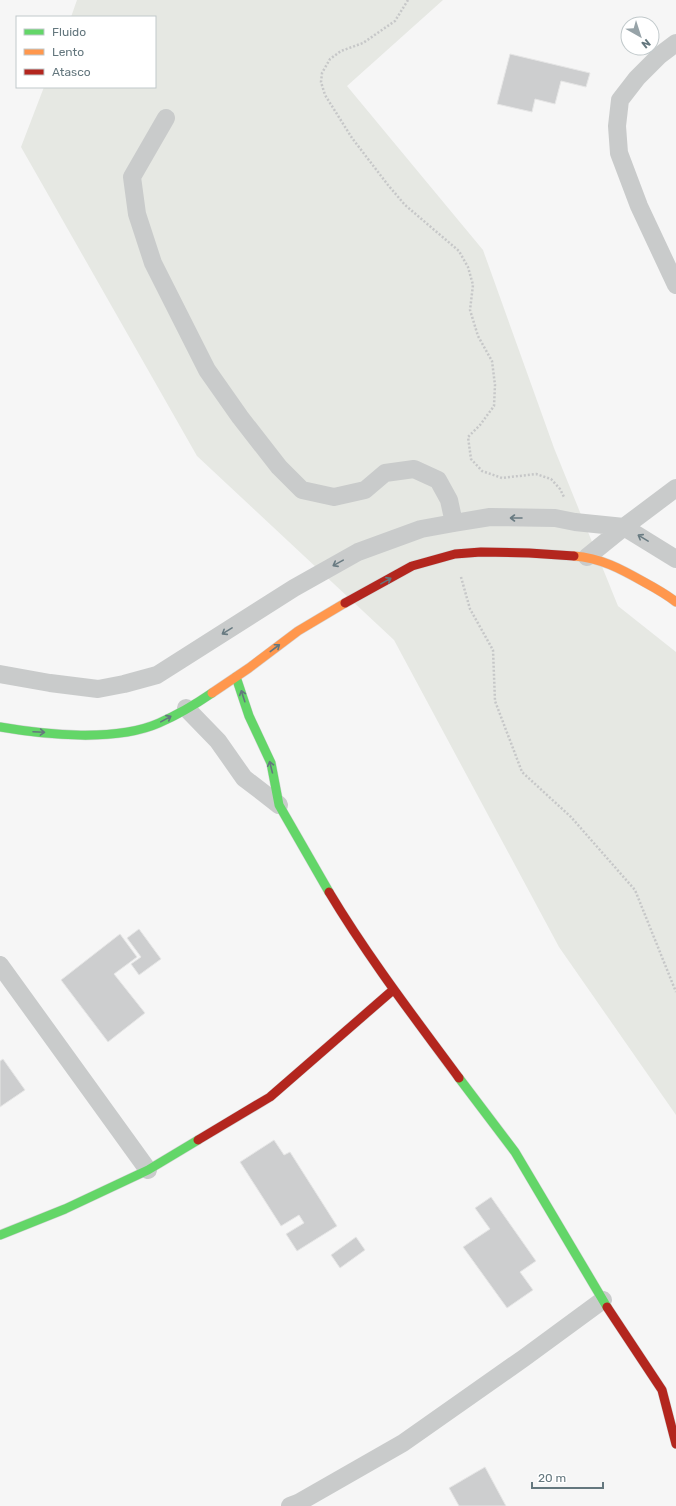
<svg xmlns="http://www.w3.org/2000/svg" width="676" height="1506" viewBox="0 0 676 1506" font-family="Rubik,sans-serif">
	<style>
		.green { fill: #e6e8e3 }
		.building { fill: #cdcecf; stroke: #e6e6e6 }
		.lines { fill: none; stroke-linecap: round; stroke-linejoin: round }
		.fast-casing { stroke: #d2d3d4; stroke-width: 10 }
		.slow-casing { stroke: #d2d3d4; stroke-width: 10 }
		.jam-casing { stroke: #d2d3d4; stroke-width: 10 }
		.path { stroke: #c6c7c8; stroke-width: 2.5; stroke-dasharray: 2 2; stroke-linecap: butt }
		.street { stroke: #c9cbcb; stroke-width: 18 }
		.fast { stroke: #63d668; stroke-width: 9 }
		.slow { stroke: #ff974d; stroke-width: 9 }
		.jam { stroke: #b3261e; stroke-width: 9 }
		.oneway { stroke: #697b82 }
		.oneway2 { stroke: #64777e }
	</style>
	<rect width="100%" height="100%" fill="#f6f6f6"/>
	<path class="green" d="M77,0H443L347,86L483,250L554,448L618,606L676,652V1115L559,947L394,640L197,456L21,147L44,87H155V17H71Z"/>
	<path class="building" d="M510,54L590,73L586,87L561,81L555,104L535,99L532,112L497,104Z
		M139,929L161,959L139,975L131,964L141,957L127,938Z
		M120,934L137,957L114,974L145,1013L108,1042L61,980Z
		M3,1059L25,1090L0,1107V1061Z
		M274,1140L284,1155L290,1152L337,1226L297,1251L286,1234L304,1223L299,1215L281,1226L240,1162Z
		M491,1197L536,1261L520,1272L533,1290L507,1308L463,1247L490,1229L475,1208Z
		M356,1237L365,1250L340,1268L331,1255Z
		M485,1467L506,1506H459L449,1488Z"/>
	<g class="lines">
		<defs>
			<path id="fast" d="M236,677L249,716L271,763L279,805L329,892
				M0,727C46,735 116,742 159,723C177,715 196,704 212,693
				M459,1078L515,1152L607,1307
				M0,1235L65,1209L148,1170L198,1140"/>
			<path id="slow" d="M574,556C601,558 621,569 644,582C655,588 666,594 676,602
				M212,693L249,668L298,631L345,603"/>
			<path id="jam" d="M345,603L412,566L455,554L481,552L529,553L574,556
				M329,892C368,957 414,1017 459,1078
				M198,1140L270,1097L393,990
				M607,1307L662,1390L676,1444"/>
		</defs>
		<use href="#fast" class="fast-casing"/>
		<use href="#slow" class="slow-casing"/>
		<use href="#jam" class="jam-casing"/>
		<path class="path" d="M408,0L395,21L363,43L341,51L330,59L322,73L321,82L325,95L352,138L388,185L405,205L459,251L468,267L473,285L470,310L478,336L492,361L495,385L494,406L480,425L468,437L471,459L482,471L502,478L536,474L551,479L560,489L564,497
			M461,577L470,609L493,650L495,701L522,772L571,817L635,890L676,992"/>
		<path class="street" d="M676,43L660,55L637,78L620,100L617,126L619,153L639,206L676,285
			M166,118L132,177L137,214L153,263L207,370L240,417L279,467L302,490L334,497L365,490L385,473L414,469L438,480L449,500L454,523
			M587,557L624,527L676,488
			M0,674L50,683L98,689L124,684L157,675L294,588L358,552L421,529L454,523L490,517L555,518L575,522L624,527L676,559
			M186,708L218,741L244,778L279,805
			M0,965L148,1170
			M290,1506L298,1503L403,1443L524,1358L603,1300"/>
		<use href="#fast" class="fast"/>
		<use href="#slow" class="slow"/>
		<use href="#jam" class="jam"/>
	</g>
	<defs><path id="oneway-shaft" d="M-6 0H5M1.5-3L5.5 0L1.5 3" fill="none" stroke-width="1.6" stroke-linecap="round" stroke-linejoin="round"/></defs>
	<g class="oneway">
		<use href="#oneway-shaft" transform="translate(516 518) rotate(-180)"/>
		<use href="#oneway-shaft" transform="translate(643 538) rotate(-149)"/>
		<use href="#oneway-shaft" transform="translate(338 563) rotate(151)"/>
		<use href="#oneway-shaft" transform="translate(227 631) rotate(148)"/>
	</g>
	<g class="oneway2">
		<use href="#oneway-shaft" transform="translate(386 581) rotate(-29)"/>
		<use href="#oneway-shaft" transform="translate(275 648) rotate(-37)"/>
		<use href="#oneway-shaft" transform="translate(243 696) rotate(-108)"/>
		<use href="#oneway-shaft" transform="translate(166 719) rotate(-29)"/>
		<use href="#oneway-shaft" transform="translate(39 732) rotate(3)"/>
		<use href="#oneway-shaft" transform="translate(271 767) rotate(-104)"/>
	</g>
	<rect x="16" y="16" width="140" height="72" fill="#ffffff" stroke="#c1c9cb"/>
	<rect x="24" y="29" width="20" height="6" fill="#63d668" stroke="#c1c9cb"/>
	<text x="52" y="36" font-size="12" fill="#64777e">Fluido</text>
	<rect x="24" y="49" width="20" height="6" fill="#ff974d" stroke="#c1c9cb"/>
	<text x="52" y="56" font-size="12" fill="#64777e">Lento</text>
	<rect x="24" y="69" width="20" height="6" fill="#b3261e" stroke="#c1c9cb"/>
	<text x="52" y="76" font-size="12" fill="#64777e">Atasco</text>
	<g transform="translate(640 36) rotate(141)"><circle r="19" fill="#ffffff" stroke="#c1c9cb"/>
	<path d="M0-3L7 15L0 10L-7 15Z" fill="#97a3a8"/>
	<text y="-6" font-size="11" font-weight="bold" text-anchor="middle" fill="#64777e">N</text>
	</g>
	<path d="M532 1482v6h71v-6" fill="none" stroke="#64777e" stroke-width="2"/>
	<text x="538" y="1482" font-size="12" fill="#64777e" stroke="#ffffff" stroke-width="3" paint-order="stroke">20 m</text>
</svg>
